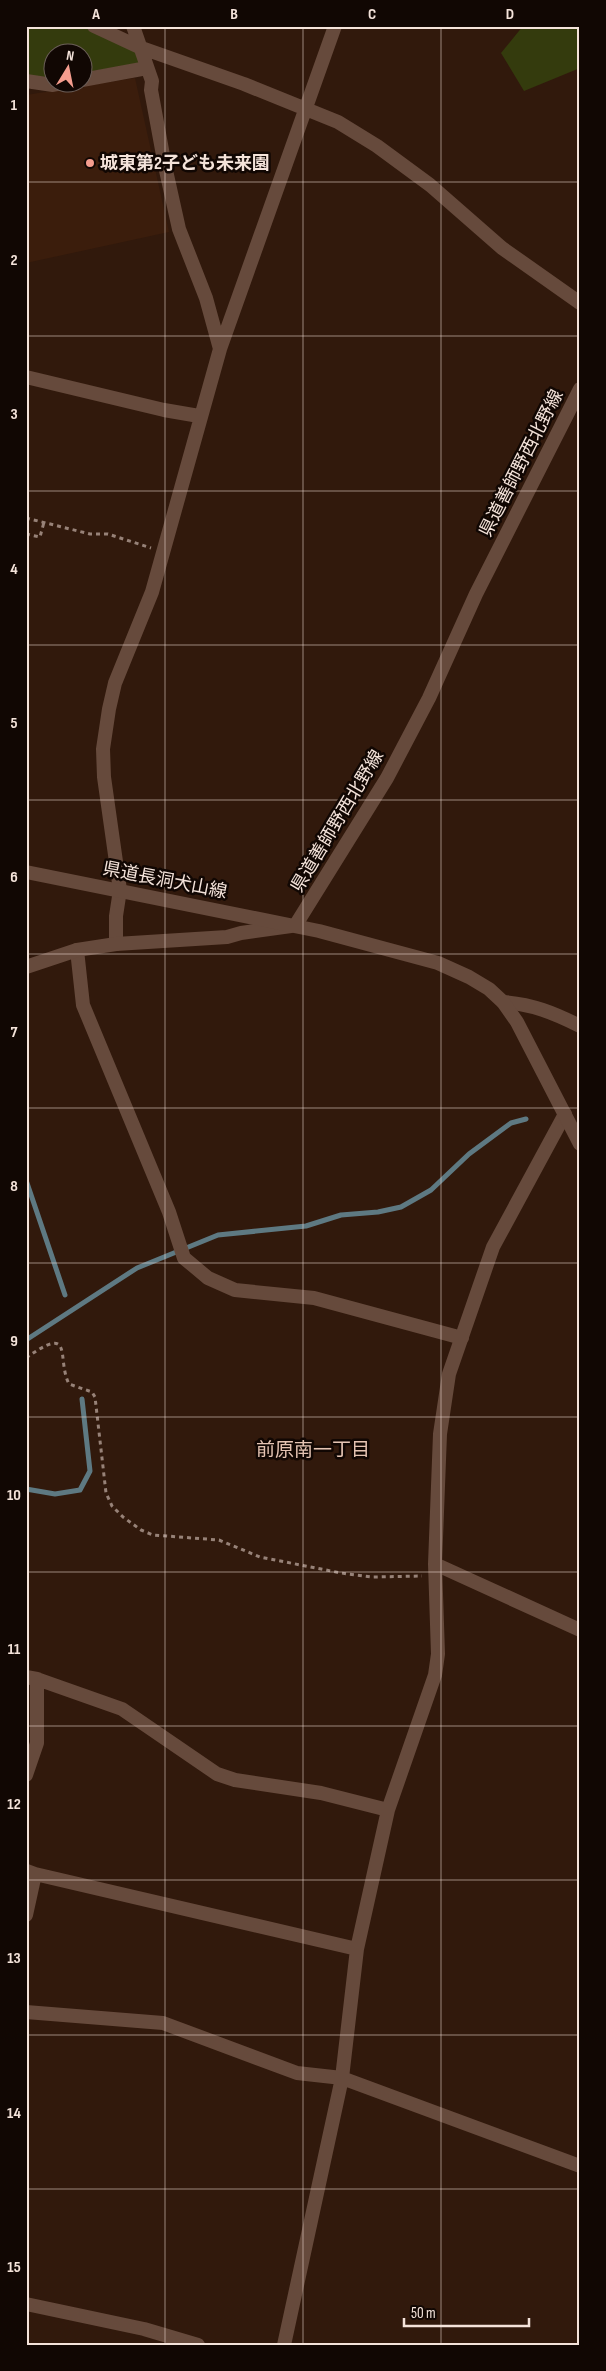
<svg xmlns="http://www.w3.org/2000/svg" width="606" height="2371" viewBox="0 0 606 2371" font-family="'Sofia Sans Condensed','Noto Sans JP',sans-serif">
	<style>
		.built { fill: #3b1d0c }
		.green { fill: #343b0d }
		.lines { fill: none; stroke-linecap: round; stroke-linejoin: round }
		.stream { stroke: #5e7982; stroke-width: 5 }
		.path { stroke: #978278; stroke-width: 3; stroke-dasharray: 4 4; stroke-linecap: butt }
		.minor { stroke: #664a3c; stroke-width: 14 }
		.tertiary { stroke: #664a3c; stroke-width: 14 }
		.secondary { stroke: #664a3c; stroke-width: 14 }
		.grid { fill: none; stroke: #f4e3da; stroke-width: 1; stroke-opacity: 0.55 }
		.poi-dot { fill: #f59d8e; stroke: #110703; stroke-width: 2 }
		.labels { text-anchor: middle; stroke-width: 5; stroke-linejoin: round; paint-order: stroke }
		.poi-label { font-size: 18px; font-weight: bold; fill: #f4e3da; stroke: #110703; text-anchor: start }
		.street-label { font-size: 18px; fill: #f4e3da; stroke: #110703 }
		.neighbourhood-label { font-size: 19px; fill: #e5c4b3; stroke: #110703 }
		.neatline { fill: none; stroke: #f4e3da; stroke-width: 2 }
		.grid-label { font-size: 16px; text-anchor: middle; font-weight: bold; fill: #f4e3da }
	</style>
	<rect width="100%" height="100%" fill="#31190c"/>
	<path class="built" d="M135,78L169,232L26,263V95Z"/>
	<path class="green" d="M26,26H81L136,50L139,63L83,73L82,52H52V78L26,75Z
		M523,26H580V68L524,91L501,53Z"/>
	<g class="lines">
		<path class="stream" d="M26,1180L65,1295
			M26,1340L137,1268L218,1235L306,1226L341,1215L378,1212L401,1207L431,1190L469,1154L511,1123L526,1119
			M26,1489L55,1494L80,1490L90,1471L82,1399"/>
		<path class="path" d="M26,518L90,534H108L151,548
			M26,534L40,537L44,522
			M26,1358C75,1323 56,1358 69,1384L92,1392L95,1397L106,1493L112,1506L123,1517L141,1530L153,1535L219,1540L260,1557L341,1573L372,1577L422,1576"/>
		<path class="minor" d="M94,26L139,47L244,84L338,122L377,146L430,185L502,248L580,303
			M133,26L152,81L151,90L165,166L179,229L206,298L220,349
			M82,80L147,68
			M26,81L53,85L68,82
			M26,377L164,410L199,416
			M116,944V916L120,890L104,777L103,749L109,709L115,683L152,592L220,349L335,26
			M77,950L83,1005L169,1212L184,1258L208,1278L235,1290L314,1298L462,1338
			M503,1002C532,1004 554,1013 580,1026
			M435,1564L580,1630
			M26,1677L37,1679V1743L26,1775
			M37,1679L122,1709L217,1774L235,1780L321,1793L388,1810
			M35,1874L357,1949
			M26,1915L35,1874L27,1871
			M26,2012L163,2023L297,2073L342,2078L580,2166
			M26,2304L144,2329L198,2345
			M284,2345L342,2078L357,1949L388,1810L435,1675L438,1654L435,1564L440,1434L449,1374L493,1247L565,1114"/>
		<path class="tertiary" d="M26,967L77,950L116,944L227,937L241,933L291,926"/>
		<path class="secondary" d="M26,872L319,931L438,963L469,977L489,989L503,1002L517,1022L580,1144
			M295,926L387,778L429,698L476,594L580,389"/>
	</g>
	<path class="grid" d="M165,26V2345M303,26V2345M441,26V2345M26,182H580M26,336H580M26,491H580M26,645H580M26,800H580M26,954H580M26,1108H580M26,1263H580M26,1417H580M26,1572H580M26,1726H580M26,1880H580M26,2035H580M26,2189H580"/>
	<circle class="poi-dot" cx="90" cy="163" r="5"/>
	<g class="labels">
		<g class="poi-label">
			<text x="100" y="169">城東第2子ども未来園</text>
		</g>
		<g class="street-label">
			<text transform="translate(521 463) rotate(-63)" y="6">県道善師野西北野線</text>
			<text transform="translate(337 821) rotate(-59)" y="6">県道善師野西北野線</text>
			<text transform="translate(165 880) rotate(11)" y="6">県道長洞犬山線</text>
		</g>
		<g class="neighbourhood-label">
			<text x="313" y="1456">前原南一丁目</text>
		</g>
	</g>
	<rect width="606" height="2371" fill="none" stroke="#110703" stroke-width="55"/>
	<g transform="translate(68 68) rotate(10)"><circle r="24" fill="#110703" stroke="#6c5f59"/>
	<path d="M0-4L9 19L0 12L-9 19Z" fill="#f59d8e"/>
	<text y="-8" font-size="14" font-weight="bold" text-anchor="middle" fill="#f4e3da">N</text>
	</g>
	<path d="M404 2318v8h125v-8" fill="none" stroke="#f4e3da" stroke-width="2.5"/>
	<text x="411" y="2318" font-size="15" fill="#f4e3da" stroke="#110703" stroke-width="4" paint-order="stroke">50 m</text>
	<rect x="28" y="28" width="550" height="2316" class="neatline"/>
	<g class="grid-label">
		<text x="96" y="19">A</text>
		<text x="234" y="19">B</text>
		<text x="372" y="19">C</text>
		<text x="510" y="19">D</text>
		<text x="14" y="110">1</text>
		<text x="14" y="265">2</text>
		<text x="14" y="419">3</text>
		<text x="14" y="574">4</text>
		<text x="14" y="728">5</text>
		<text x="14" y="882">6</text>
		<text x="14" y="1037">7</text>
		<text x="14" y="1191">8</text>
		<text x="14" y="1346">9</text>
		<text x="14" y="1500">10</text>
		<text x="14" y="1654">11</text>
		<text x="14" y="1809">12</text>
		<text x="14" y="1963">13</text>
		<text x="14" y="2118">14</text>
		<text x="14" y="2272">15</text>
	</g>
</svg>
